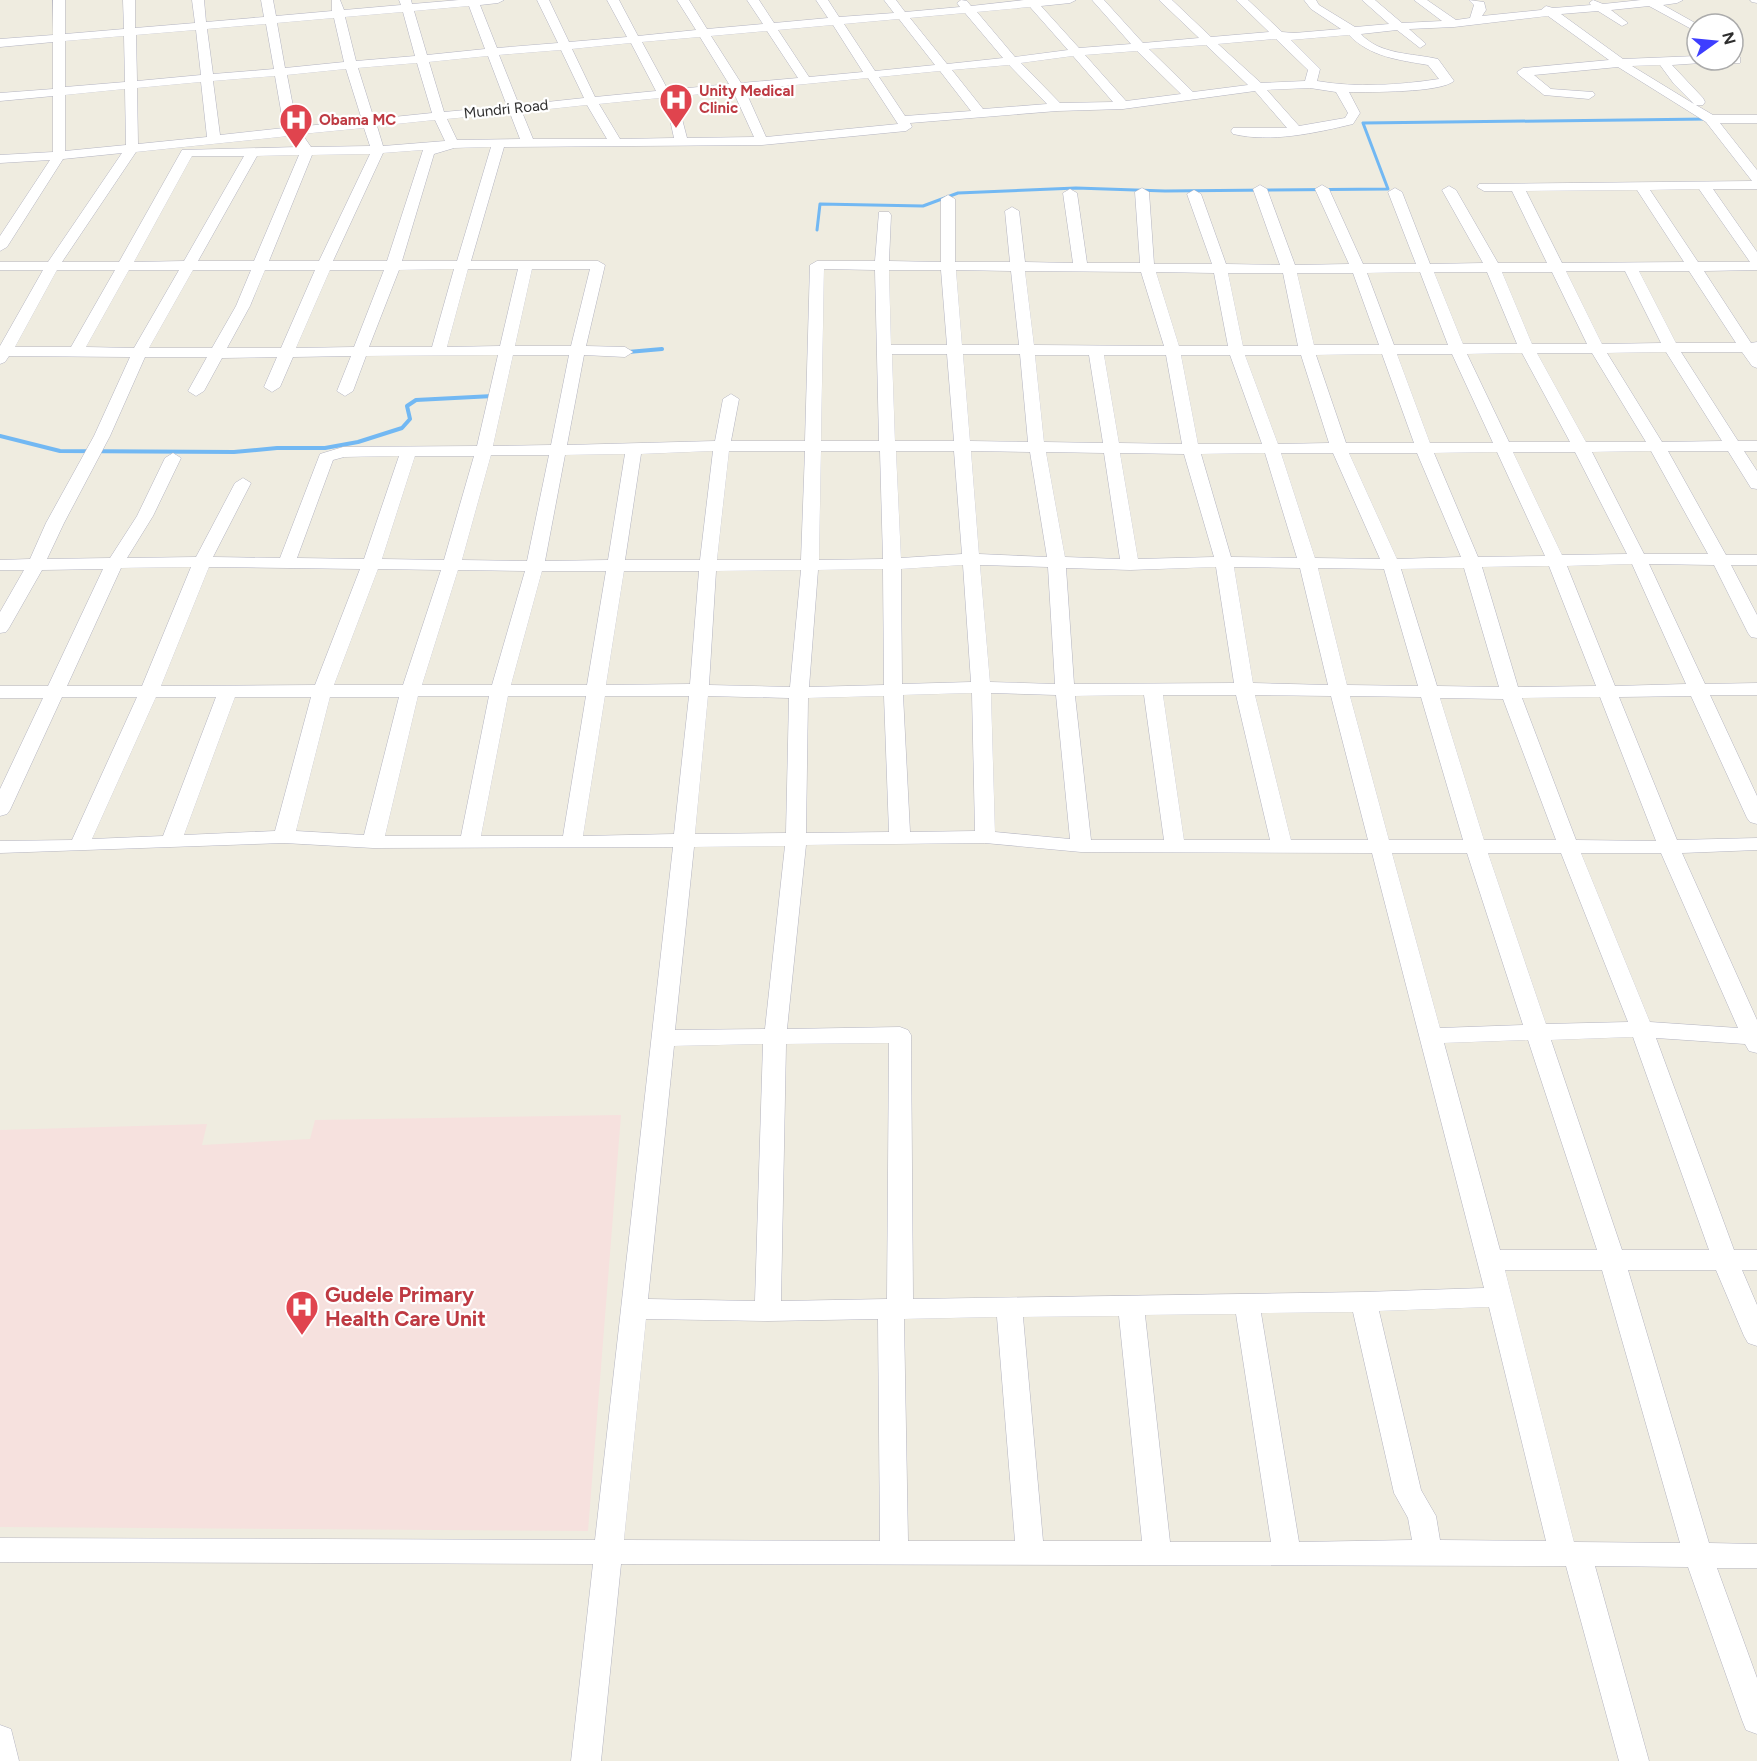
<svg xmlns="http://www.w3.org/2000/svg" width="1757" height="1761" viewBox="0 0 1757 1761" font-family="Figtree,sans-serif">
	<style>
		.medical { fill: #f6e1de }
		.lines { fill: none; stroke-linecap: round; stroke-linejoin: round }
		.stream-far1 { stroke: #72b8f3; stroke-width: 3 }
		.stream { stroke: #72b8f3; stroke-width: 4 }
		.minor-casing { stroke: #b4b4c1; stroke-width: 1 }
		.minor { fill: #fff; fill-rule: evenodd }
		.labels { text-anchor: middle; stroke-width: 4.5; stroke-linejoin: round; paint-order: stroke }
		.far-health-label { font-size: 15px; font-weight: bold; fill: #be3a42; stroke: #fff; text-anchor: start }
		.far-street-label { font-size: 15px; fill: #2e2e2e; stroke: #fff }
		.near-health-label { font-size: 21px; font-weight: bold; fill: #be3a42; stroke: #fff; text-anchor: start }
	</style>
	<rect width="100%" height="100%" fill="#efece0"/>
	<path class="medical" d="M621,1115L588,1531L0,1527V1130L207,1124L202,1145L310,1139L315,1120Z"/>
	<g class="lines">
		<path class="stream-far1" d="M817,230L820,204L923,206L958,193L1076,188L1165,191L1388,189L1363,123L1707,119"/>
		<path class="stream" d="M628,352L662,349
			M0,436L60,451L234,452L277,448H325L358,442L402,428L410,419L407,406L416,400L493,396"/>
		<defs>
			<path id="minor" d="M53,0H65V34L124,29L123,0H135V28L195,23L192,0H204L206,22L264,17L261,0H273L276,16L332,11V0H340L344,10L401,5L399,0H411L412,4L459,0H504L498,3L480,5L497,48L558,43L537,0H549L569,42L627,37L607,0H619L638,36L696,30L677,0H689L707,29L763,24L747,0H759L774,23L828,18L816,0H828L839,17L894,13L884,0H896L905,12L960,7L957,3L961,0L967,1L971,6L1024,0H1076L1070,3L1041,6L1079,48L1131,44L1092,0H1104L1143,43L1199,38L1159,0H1172L1211,37L1269,32L1236,0H1248L1282,32L1294,33L1341,29L1311,9L1304,0H1316L1319,5L1355,27L1389,24L1362,0H1375L1402,23L1442,21L1414,0H1427L1456,20L1470,18L1474,5L1469,0L1484,2L1486,10L1482,16L1541,10L1546,6L1553,8L1591,5L1589,3L1593,0L1603,4L1641,0H1683L1677,3L1663,5L1697,24V32L1649,6L1611,10L1628,23L1622,26L1598,11L1561,14L1623,59L1697,56V60H1703L1701,63L1672,65L1703,98L1705,102L1703,105H1696L1713,115H1757V123H1720L1757,170V189H1713L1757,252V270L1704,271L1751,343L1757,342V368L1752,366L1742,352H1681L1738,441H1757V451H1744L1757,471V489L1751,488L1728,451H1668L1726,555H1757V565H1731L1757,615V638L1751,637L1748,633L1714,565L1649,564L1705,684L1757,683V695H1710L1757,796V824L1750,822L1747,818L1691,696L1619,697L1677,840L1757,838V850L1682,853L1757,1020V1053L1749,1051L1745,1044L1656,1038L1734,1250H1757V1270H1742L1757,1305V1346L1748,1343L1744,1336L1716,1270H1628L1709,1543L1757,1544V1568H1717L1757,1678V1734L1746,1730L1742,1720L1688,1567L1595,1566L1649,1761H1619L1566,1566L621,1564L601,1761H571L593,1564L0,1562V1538L595,1540L673,847L373,848L284,843L0,853V841L72,840L137,697H62L10,810L7,814L0,816V789L43,698H0V686H48L103,569L42,570L9,628L6,632L0,633V612L24,570H0V560L30,559L46,523L94,436L130,357L9,356L5,362L0,364V346L43,270H0V262H48L122,153L63,159L7,247L0,251V236L50,160L0,163V155L53,152V96L0,101V93L53,89V42L0,47V39L53,35ZM469,6L485,49L427,55L414,11ZM1030,7L1068,50L1015,57L977,12ZM403,12L415,56L356,61L345,17ZM965,13L1003,58L947,64L910,18ZM1548,16L1609,60L1523,68L1517,72L1519,75L1544,95L1589,99L1595,95L1593,92L1551,89L1534,75L1618,67L1706,122L1752,181L1479,184L1477,187L1484,191H1512L1547,263H1498L1456,190L1449,186L1442,190L1483,263L1430,264L1402,192L1395,188L1388,192L1416,264H1363L1329,189L1322,185L1315,189L1349,264L1295,265L1267,189L1260,185L1253,189L1280,265L1226,264L1201,194L1194,190L1187,194L1212,264H1154L1149,192L1142,188L1135,192L1140,263H1087L1077,193L1070,189L1063,193L1073,263L1025,262L1019,211L1012,207L1005,211L1010,262H955V199L948,195L941,199V262L889,261L891,215L889,212H879L875,261H817L810,265L805,441H731L739,399L731,394L723,399L715,441L567,445L584,355L625,357L633,352L625,347L586,346L605,265L598,261H471L504,147L762,145L906,131L912,127L910,123L1057,111L1123,109L1255,91L1287,128H1233L1231,131L1233,134C1271,143 1315,133 1353,124L1360,113L1349,92C1370,92 1440,93 1454,81L1438,59C1412,53 1380,55 1361,34L1397,30L1420,48L1426,44L1409,29L1454,27ZM334,18L344,62L285,68L277,23ZM899,19L935,65L875,71L844,24ZM266,24L274,69L213,74L207,29ZM833,25L863,72L809,77L778,30ZM196,30L201,75L137,81L136,35ZM767,31L798,78L741,83L711,36ZM1349,35C1370,57 1399,60 1428,65L1439,79C1399,85 1357,88 1317,81L1320,69L1291,40ZM124,36L125,82L65,87V41ZM700,37L729,84L668,90L642,42ZM1276,39L1308,70L1305,81L1261,83L1218,44ZM631,43L656,91L595,97L572,49ZM1206,45L1248,85L1193,92L1149,49ZM561,50L584,98L519,105L499,55ZM1137,51L1181,94L1126,101L1085,55ZM488,56L507,106L444,112L429,62ZM1073,56L1113,102L1060,103L1021,63ZM417,63L432,113L374,119L358,68ZM1009,65L1047,104L983,109L952,70ZM1660,65L1674,84L1694,104L1632,66ZM346,69L362,120L297,127L287,75ZM940,71L971,111L905,116L879,77ZM275,76L284,128L220,135L213,81ZM868,78L898,124L766,137L745,90ZM201,82L207,137L138,144L137,88ZM1310,88L1336,92L1348,113L1345,118L1299,126L1267,90ZM125,89L126,145L65,151V95ZM733,91L754,137L687,138L681,115L672,97ZM660,98L669,115L674,138L620,139L599,104ZM587,105L607,139H533L522,112ZM510,113L520,139L457,140L447,119ZM435,120L445,141L383,146L377,126ZM364,128L370,146L311,147L302,134ZM289,136L298,147L182,150L119,262H62L136,152ZM491,147L457,261H402L434,154L454,148ZM423,150L387,261H333L383,153ZM370,154L319,261H269L312,155ZM299,155L254,261H198L257,156ZM192,156H244L184,261L134,262ZM1699,189L1750,262H1698L1650,190ZM1637,190L1684,262L1562,263L1526,191ZM454,269L432,347H369L399,270ZM468,269H518L500,346L447,347ZM532,269H590L571,346H515ZM824,269L875,270L879,441H821ZM57,270H115L71,347H15ZM129,270H179L134,348L86,347ZM193,270H251L236,306L212,348H149ZM265,270H315L281,348H227L250,306ZM330,270H384L354,347L296,348ZM889,270H941L947,345H891ZM956,270L1011,271L1019,345H962ZM1025,271L1141,272L1164,346L1034,345ZM1566,271H1625L1661,343L1602,344ZM1639,271H1689L1736,343H1676ZM1156,272L1214,273L1228,346H1179ZM1420,272L1448,345H1394L1367,273ZM1434,272H1487L1517,344H1463ZM1502,272H1552L1587,344H1532ZM1228,273H1283L1298,346H1243ZM1297,273H1353L1379,345H1314ZM1666,352L1722,441L1662,442L1607,353ZM1522,353L1570,442H1509L1467,354ZM1537,353H1592L1646,442H1586ZM892,354H947L954,441H895ZM963,354H1020L1028,442L970,441ZM1382,354L1414,443H1346L1316,355ZM1397,354H1452L1493,443H1430ZM498,355L477,446L343,447L320,454L280,558L213,557L251,483L243,478L235,483L196,557L127,558L153,516L181,458L173,453L165,458L137,516L110,558L47,559L64,523L110,436L145,357H207L188,391L196,396L204,391L222,358L277,357L264,387L272,392L280,387L293,357L351,356L337,391L345,396L353,391L366,356ZM513,355H569L551,445L493,446ZM1035,355H1089L1103,443L1044,442ZM1104,355H1166L1182,444L1119,443ZM1181,355H1230L1262,444H1198ZM1245,355H1301L1329,443L1278,444ZM713,451L700,560H625L641,454ZM729,451H805L801,560H717ZM821,451H880L883,559L819,560ZM896,451H954L962,554L901,558ZM971,451L1030,452L1047,557L979,554ZM1651,451L1708,554H1644L1592,452ZM1046,452L1104,453L1120,559L1065,557ZM1497,452L1545,556L1478,557L1434,453ZM1513,452H1575L1627,554L1562,555ZM1120,453L1184,454L1214,557L1138,559ZM1265,453L1297,558L1231,557L1201,454ZM1281,453H1333L1380,559L1315,558ZM1349,453H1417L1461,557L1397,559ZM625,454L608,560L545,561L565,455ZM491,455H549L527,561L462,560ZM399,456L364,559L297,558L333,460L344,457ZM415,456H474L444,560L382,559ZM1632,564L1686,684L1615,686L1567,566ZM963,565L971,682L902,684L901,569ZM980,565L1048,567L1055,684L990,682ZM1549,566L1596,686L1518,687L1482,567ZM191,567L142,686H67L121,568ZM209,567L360,569L315,685L161,686ZM1216,567L1234,683L1074,684L1066,568L1130,570ZM1234,567L1300,568L1328,685L1253,683ZM1318,568L1384,569L1418,686L1347,685ZM1464,568L1499,687L1437,686L1401,569ZM378,569L441,570L403,685H334ZM883,569L884,685L809,687L818,570ZM458,570L525,571L492,685H422ZM801,570L790,687L709,685L716,571ZM542,571H606L587,685H511ZM624,571H699L690,684L606,685ZM972,693L975,831L910,832L903,695ZM991,693L1056,695L1070,839L995,832ZM1144,695L1164,840H1091L1075,696ZM1163,695H1236L1270,840H1184ZM1255,695L1331,696L1368,840H1291ZM418,696H489L461,836H385ZM508,696H586L563,836H481ZM605,696H689L674,834L583,836ZM708,696L789,698L786,833L695,834ZM884,696L889,832L806,833L808,698ZM1350,696L1421,697L1463,840H1389ZM156,697H216L163,836L92,839ZM235,697H311L275,831L184,835ZM330,697H399L364,835L296,831ZM1600,697L1656,841L1576,840L1522,698ZM1440,698L1503,699L1556,840H1484ZM985,843L1081,852L1372,853L1484,1288L1364,1292L913,1299L911,1035L908,1030L900,1027L787,1029L806,845ZM785,846L765,1029L675,1030L694,847ZM1392,853H1467L1523,1025L1440,1028ZM1488,853H1561L1628,1022L1546,1024ZM1581,853H1661L1738,1028L1650,1022ZM1633,1037L1709,1250H1622L1551,1040ZM1528,1040L1597,1250H1500L1444,1043ZM889,1043L887,1299L781,1301L786,1044ZM763,1044L755,1301L648,1299L674,1046ZM1505,1270H1602L1680,1543L1574,1542ZM1489,1307L1546,1541L1440,1540L1436,1516L1421,1490L1379,1311ZM1353,1312L1394,1493L1408,1518L1412,1540L1299,1542L1261,1313ZM1236,1314L1271,1542H1170L1145,1315ZM1119,1316L1142,1541H1043L1023,1317ZM997,1317L1015,1541H908L904,1319ZM646,1319L768,1321L878,1319L880,1541L624,1540Z
				M1750,0H1757V3L1752,2Z
				M1733,53L1740,57V63H1729L1727,60H1733Z
				M0,1725L11,1729L19,1761H0Z"/>
		</defs>
		<use href="#minor" class="minor-casing"/>
		<use href="#minor" class="minor"/>
	</g>
	<defs>
		<symbol id="hospital-pin" viewBox="-11 -11 22 30"><path d="M0 17L-7.5 6A9.5 9.5 0 1 1 7.5 6Z" fill="#e0444e" stroke="#fff"/><path d="M-5-5h3v3.5h4V-5h3V5h-3V1.5h-4V5h-3Z" fill="#fff"/></symbol>
	</defs>
	<g fill-rule="evenodd">
		<use href="#hospital-pin" x="657" y="81" width="38" height="52"/>
		<use href="#hospital-pin" x="277" y="101" width="38" height="52"/>
		<use href="#hospital-pin" x="283" y="1288" width="38" height="52"/>
	</g>
	<g class="labels">
		<g class="far-health-label">
			<text x="699" y="96">Unity Medical<tspan x="699" dy="17">Clinic</tspan></text>
			<text x="319" y="125">Obama MC</text>
		</g>
		<g class="far-street-label">
			<text transform="translate(506 109) rotate(-6)" y="5">Mundri Road</text>
		</g>
		<g class="near-health-label">
			<text x="325" y="1302">Gudele Primary<tspan x="325" dy="24">Health Care Unit</tspan></text>
		</g>
	</g>
	<g transform="translate(1715 42) rotate(75)"><circle r="28" fill="#ffffff" stroke="#ababab" stroke-width="1.5"/>
	<path d="M0-4.5L10 22L0 15L-10 22Z" fill="#3e3eff"/>
	<text y="-9" font-size="16" font-weight="bold" text-anchor="middle" fill="#2e2e2e">N</text>
	</g>
</svg>
